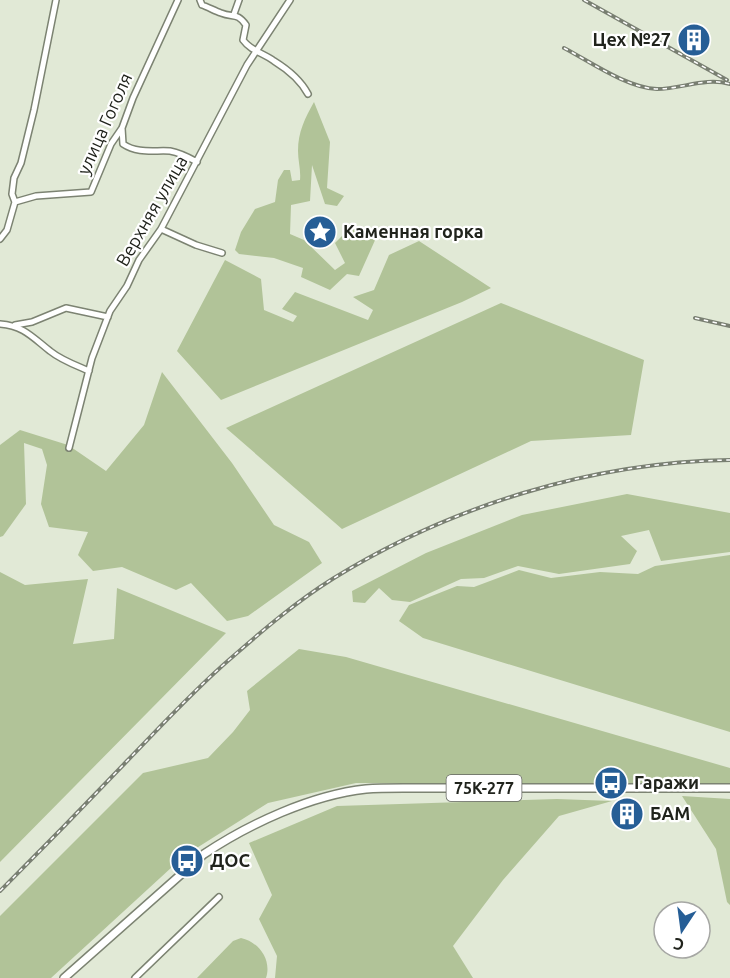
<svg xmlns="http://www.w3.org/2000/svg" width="730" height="978" viewBox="0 0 730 978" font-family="Ubuntu,sans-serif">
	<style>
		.green { fill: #b1c398 }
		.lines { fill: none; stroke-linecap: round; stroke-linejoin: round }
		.minor-casing { stroke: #7c8372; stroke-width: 8 }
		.major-casing { stroke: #7c8372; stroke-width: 10 }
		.minor { stroke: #fff; stroke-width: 5 }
		.major { stroke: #fff; stroke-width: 7 }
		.rail-casing { stroke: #797f72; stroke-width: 4 }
		.rail { stroke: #fff; stroke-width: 1.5; stroke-dasharray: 4.5; stroke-linecap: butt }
		.labels { text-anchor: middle; stroke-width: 4.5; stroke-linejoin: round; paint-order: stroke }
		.shield { fill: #fff; stroke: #636560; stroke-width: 1.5 }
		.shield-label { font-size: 16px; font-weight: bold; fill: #20231c }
		.poi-label { font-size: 18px; font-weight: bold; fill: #20231c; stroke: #fff; text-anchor: start }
		.street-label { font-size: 18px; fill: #20231c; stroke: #fff }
	</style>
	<rect width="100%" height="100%" fill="#e1e9d6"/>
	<path class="green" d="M314,102L330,142L327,188L344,196L337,206L325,204L312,165L310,201L291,205L290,234L304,240L335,270L345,263L335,243L351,227L376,238L359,276L347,274L330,290L301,277L303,268L274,258L239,254L235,250L241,232L255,209L275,202L278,180L284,170H290L292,181L300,180C301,170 298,161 298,151C298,132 305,118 314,102Z
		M419,241L491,288L462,302L221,400L177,351L225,260L261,279L264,310L293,322L297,316L282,309L295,292L368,320L373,310L353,297L374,290L389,255Z
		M501,303L644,360L631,435L531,441L342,529L226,428Z
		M162,372L232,463L274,525L309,542L322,563L248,616L227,621L191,583L176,590L122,567L93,571L78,555L88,532L49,527L41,504L47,465L42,449L24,443L26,504L3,536L0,537V445L20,430L68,445L106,471L144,425Z
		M627,494L730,513V552L661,561L649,530L621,536L637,551L630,564L559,574L518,566L484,578L461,579L410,602L392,600L379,588L365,603L353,602L352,591L426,553L522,515Z
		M730,555V732L423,638L399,621L409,605L457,586L474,587L519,570L551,578L600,572L638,574L655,566Z
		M0,572L25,585L88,579L73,644L114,639L117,588L226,633L0,862Z
		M299,649L346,657L730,768V783H356L268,803L184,856L51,978H0V916L143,773L208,758L233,732L250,710L247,691Z
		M682,796L730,799V905L727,902L716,849Z
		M557,799L612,801L559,816L503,880L453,946L473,978H275L277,956L259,919L272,895L249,843L337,806Z
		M241,938C259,942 272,960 266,978H197L233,941Z"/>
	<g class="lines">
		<defs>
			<path id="minor" d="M200,0L202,5C208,7 215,11 221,13C233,18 237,12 246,25L243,40C251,51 263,53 274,61C287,69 301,81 308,94
				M234,14L239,0
				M122,128L123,144C138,154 154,150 170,151C181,153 188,157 197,162
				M15,202L36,196L91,192L111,144L122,128L133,98L178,0
				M161,229L196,245L222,253
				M0,239L7,230L15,202L12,194L14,178L21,163L34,110L56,0
				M0,324C24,326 32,337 50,351C61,360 75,365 89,371
				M15,325L32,322L66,308L108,317
				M69,448L92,358L110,311L127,286L139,260L161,229L247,65L290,0
				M135,978L219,897"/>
			<path id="major" d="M64,978L204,854C249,824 311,795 366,789C378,788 390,788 403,788H730"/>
		</defs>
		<use href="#minor" class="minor-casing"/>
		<use href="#major" class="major-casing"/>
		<use href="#minor" class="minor"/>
		<use href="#major" class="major"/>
		<defs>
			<path id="rail" d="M584,0L727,80
				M564,48C589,61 627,88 657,89C682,89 705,77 730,84
				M695,318L730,326
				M0,891C43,848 85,805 127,761C161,726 194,690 230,659C263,630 297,601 334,578C451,506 592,462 730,460"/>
		</defs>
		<use href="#rail" class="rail-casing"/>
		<use href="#rail" class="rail"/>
	</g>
	<defs>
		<symbol id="building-disc" viewBox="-11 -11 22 22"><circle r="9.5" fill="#265e96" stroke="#fff"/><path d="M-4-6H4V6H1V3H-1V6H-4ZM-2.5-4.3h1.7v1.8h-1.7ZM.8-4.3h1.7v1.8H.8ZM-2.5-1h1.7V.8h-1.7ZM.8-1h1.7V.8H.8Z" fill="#fff"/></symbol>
		<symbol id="sight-disc" viewBox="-11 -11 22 22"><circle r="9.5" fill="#265e96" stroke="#fff"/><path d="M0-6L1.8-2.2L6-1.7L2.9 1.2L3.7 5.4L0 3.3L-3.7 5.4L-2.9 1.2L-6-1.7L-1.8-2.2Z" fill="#fff"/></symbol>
		<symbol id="bus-disc" viewBox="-11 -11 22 22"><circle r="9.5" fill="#265e96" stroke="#fff"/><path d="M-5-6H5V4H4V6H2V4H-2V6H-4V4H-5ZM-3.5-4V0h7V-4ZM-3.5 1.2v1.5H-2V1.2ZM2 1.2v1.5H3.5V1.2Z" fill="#fff"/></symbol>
	</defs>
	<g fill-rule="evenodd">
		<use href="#building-disc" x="675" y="21" width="38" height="38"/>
		<use href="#sight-disc" x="301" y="213" width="38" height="38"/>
		<use href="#bus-disc" x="592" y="764" width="38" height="38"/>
		<use href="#building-disc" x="608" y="795" width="38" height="38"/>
		<use href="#bus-disc" x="168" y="842" width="38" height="38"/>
	</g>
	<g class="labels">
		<rect class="shield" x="446.5" y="775" width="75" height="26" rx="4.5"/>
		<g class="shield-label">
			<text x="484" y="794">75К-277</text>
		</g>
		<g class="poi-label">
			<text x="671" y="46" text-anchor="end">Цех №27</text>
			<text x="343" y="238">Каменная горка</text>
			<text x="634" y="789">Гаражи</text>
			<text x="650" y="820">БАМ</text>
			<text x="210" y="867">ДОС</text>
		</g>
		<g class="street-label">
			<text transform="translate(105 124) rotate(-66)" y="6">улица Гоголя</text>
			<text transform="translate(152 211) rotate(-60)" y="6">Верхняя улица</text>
		</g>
	</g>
	<g transform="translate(682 930) rotate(193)"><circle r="28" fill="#ffffff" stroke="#a6a7a4" stroke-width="1.5"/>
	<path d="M0-4.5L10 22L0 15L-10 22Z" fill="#265e96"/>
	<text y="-9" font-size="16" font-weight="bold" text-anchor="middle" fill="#20231c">С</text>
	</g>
</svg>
